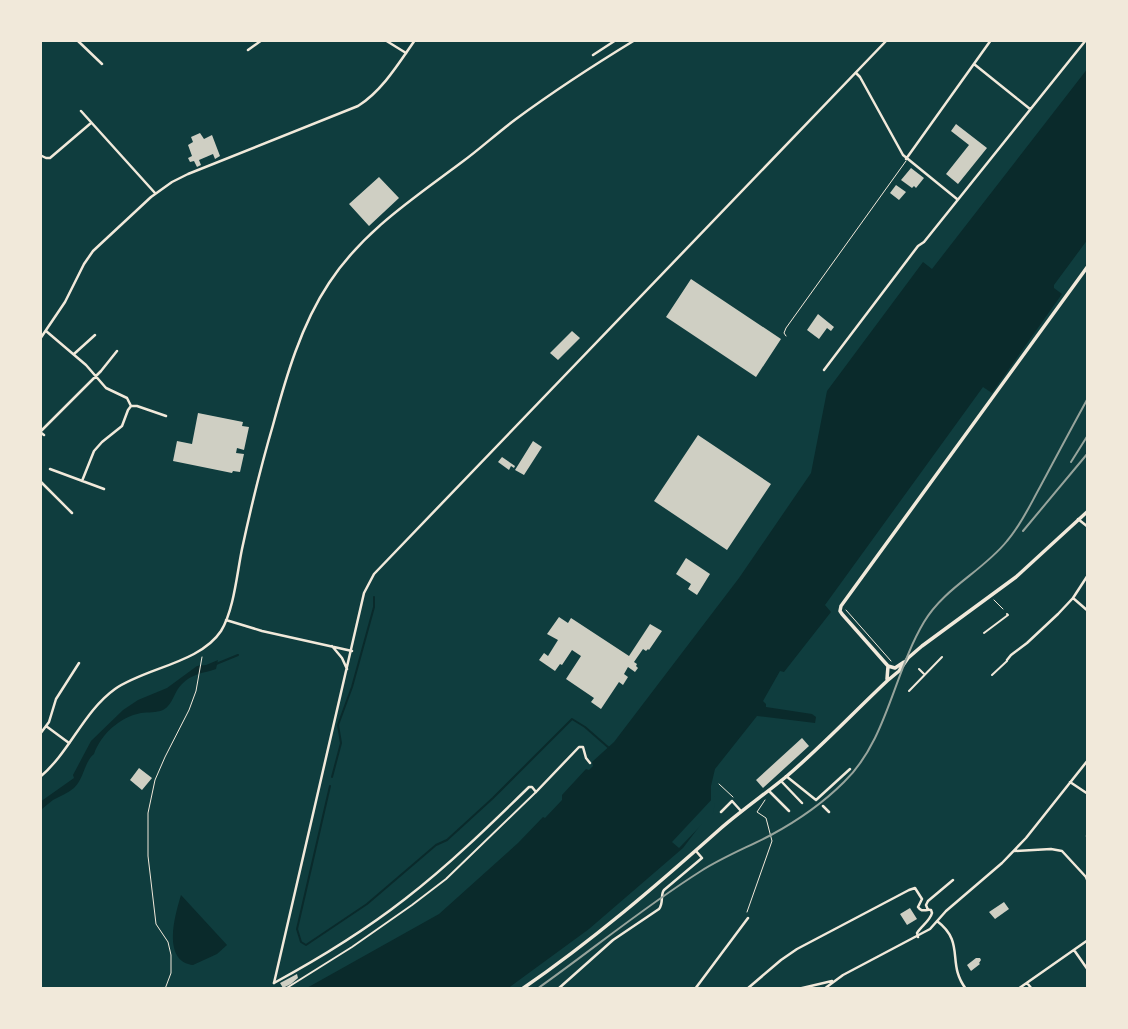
<svg xmlns="http://www.w3.org/2000/svg" width="1128" height="1029" viewBox="0 0 1128 1029" font-family="'Roboto Serif',serif">
	<style>
		.water { fill: #0a2a2b }
		.pier { fill: #0f3d3e }
		.lines { fill: none; stroke-linecap: round; stroke-linejoin: round }
		.stream { stroke: #0a2a2b; stroke-width: 2 }
		.building { fill: #cfcfc3 }
		.path { stroke: #f1e9da; stroke-width: 1 }
		.service { stroke: #f1e9da; stroke-width: 1 }
		.pedestrian { stroke: #f1e9da; stroke-width: 2 }
		.minor { stroke: #f1e9da; stroke-width: 2.5 }
		.tertiary { stroke: #f1e9da; stroke-width: 2.5 }
		.trunk { stroke: #f1e9da; stroke-width: 3.5 }
		.rail { stroke: #97a49c; stroke-width: 2 }
	</style>
	<rect width="100%" height="100%" fill="#0f3d3e"/>
	<path class="water" d="M1088,68V239L1054,285V288L1062,294L992,393L983,387L825,605L831,612L784,672L780,671L763,701L766,704V707L812,714L816,717L815,723L757,716L715,769L711,786V803L705,819L683,848L589,929L507,989H305L439,914L518,843L543,817L545,818L562,800V795L586,769L589,770L593,766L592,762L614,742L739,578L811,473L827,391L923,262L932,269Z
		M218,660L216,669C204,673 191,674 182,684C174,691 173,705 163,710C156,713 148,712 141,713C120,717 101,734 94,754C84,762 84,779 74,788C68,793 60,796 53,800C49,803 44,807 40,811V802L74,778L73,775L91,741L123,710L138,700L167,688L197,666L206,665Z
		M181,895L227,945L217,954L193,965C191,965 184,963 182,961C165,948 176,912 181,895Z"/>
	<path class="pier" d="M715,796V803L713,813L679,848L672,842Z"/>
	<g class="lines">
		<path class="stream" d="M216,664L238,655
			M332,777L341,743L338,725L352,687L374,607V597
			M330,786L297,929L301,942L306,945L367,904L436,845L447,840L493,798L572,719L585,727L609,748"/>
	</g>
	<path class="building" d="M956,124L987,148L958,184L946,174L969,145L951,131Z
		M200,133L204,139L212,135L220,156L215,159L213,154L199,160L201,165L197,167L194,161L190,162L188,158L192,156L188,145L193,142L191,137Z
		M911,168L924,178L916,188L914,186L912,188L901,180Z
		M379,177L399,198L369,226L349,204Z
		M896,185L906,192L899,200L890,193Z
		M691,279L781,339L756,377L666,317Z
		M818,314L834,327L831,331L827,328L819,339L807,330Z
		M572,331L580,338L558,360L550,353Z
		M198,413L243,422L242,426L249,427L244,450L237,448L236,453L244,454L240,472L233,471L232,473L173,461L177,441L192,444Z
		M698,435L771,484L727,550L654,501Z
		M533,441L542,447L524,475L515,470Z
		M502,457L515,466L514,468L511,466L509,470L498,462Z
		M686,558L710,574L697,595L688,589L691,584L676,574Z
		M559,617L568,623L571,618L629,656L650,624L662,631L649,650L648,649L646,651L643,649L634,662L637,664L636,666L638,668L635,672L628,667L624,674L628,677L623,685L619,682L601,709L591,702L594,698L566,679L581,656L572,650L562,665L560,664L555,671L539,660L544,653L548,656L558,640L547,634Z
		M802,738L809,746L763,788L756,780Z
		M139,768L152,778L142,790L130,780Z
		M1004,902L1009,909L995,919L989,912Z
		M910,908L917,919L907,925L900,914Z
		M976,958H980L981,960L979,963L980,964L971,971L967,965Z
		M297,974L298,978L291,984L283,988L280,983Z"/>
	<g class="lines">
		<path class="path" d="M994,600L1003,609
			M846,610L891,661
			M719,784L733,797
			M747,912L772,841L766,818L757,812L765,800
			M165,989L171,973V955L168,942L156,924L148,856V813L155,780L165,757L189,710L196,691L202,657"/>
		<path class="service" d="M786,336L784,333L786,328L906,161"/>
		<path class="pedestrian" d="M984,633L1008,615L1007,614
			M919,669L924,674
			M992,675L1007,661
			M909,691L942,657
			M285,989L352,947L412,905L446,879L536,792"/>
		<path class="minor" d="M77,40L102,64
			M385,40L406,53
			M248,50L262,40
			M593,55L616,40
			M974,64L1030,109
			M856,73L860,77L903,155L957,199
			M81,111L155,193
			M40,155L46,158H50L91,123
			M906,159L991,40
			M46,331L86,365L106,388L127,398L131,406H137L166,416
			M74,354L95,335
			M824,370L918,246L924,242L1086,40
			M44,435L40,432L101,371L117,351
			M50,469L104,489
			M40,481L72,513
			M82,481L94,451L102,442L122,426L128,410L131,406
			M1078,519L1088,527
			M1073,598L1088,611
			M1007,660L1011,655L1027,643L1058,614L1073,598L1088,575
			M46,726L69,743
			M40,734L49,722L56,699L79,663
			M786,776L816,800L850,769
			M781,781L802,803
			M1070,782L1088,794
			M769,791L789,811
			M823,806L829,812
			M721,812L732,801L741,811
			M1087,836H1088
			M1014,851L1051,849L1062,851L1086,877L1088,882
			M928,910L926,905L928,901L953,880
			M937,921C966,943 946,963 966,989
			M1074,950L1088,970
			M274,983C320,958 364,931 405,899C449,865 489,826 529,787H532L536,792L579,747H583L586,758L590,763
			M1027,983L1032,989
			M558,989L613,940L659,909C664,903 660,895 664,890L702,858L696,851
			M695,989L748,918
			M747,989L781,960L797,949L909,890L915,888L922,899L918,907C922,913 925,909 931,910L932,913C930,921 921,926 917,933L918,937
			M798,989L832,981
			M824,989L843,975L930,929L946,911L1002,863L1026,838L1088,760
			M1018,989L1088,940"/>
		<path class="tertiary" d="M40,339L65,302L84,264L93,251L151,197L172,182L188,174L358,106C382,91 399,63 415,40
			M226,620L262,631L352,651
			M332,646L342,658L347,669
			M40,777C70,752 83,712 115,689C145,668 200,663 221,631C234,610 237,573 242,549C251,507 261,466 273,425C286,377 301,325 329,283C363,231 414,198 462,162C480,149 497,133 516,119C554,91 594,65 635,40
			M274,983L364,593L374,574L887,40"/>
		<path class="trunk" d="M888,666L895,668L904,662
			M887,679L888,666L842,614L840,611L841,606L1088,266
			M522,989C592,941 657,885 720,829C742,810 765,794 787,776C822,746 854,712 887,681L899,671L908,658L922,646L1016,577L1088,511"/>
		<path class="rail" d="M1071,462L1088,435
			M1023,531L1088,453
			M537,989C592,950 644,907 701,871C723,857 748,847 771,835C797,821 823,803 844,782C887,741 894,672 924,622C944,588 983,571 1007,541C1021,525 1030,505 1040,487C1056,457 1072,427 1088,398"/>
	</g>
	<rect width="1128" height="1029" fill="none" stroke="#f1e9da" stroke-width="84"/>
</svg>
